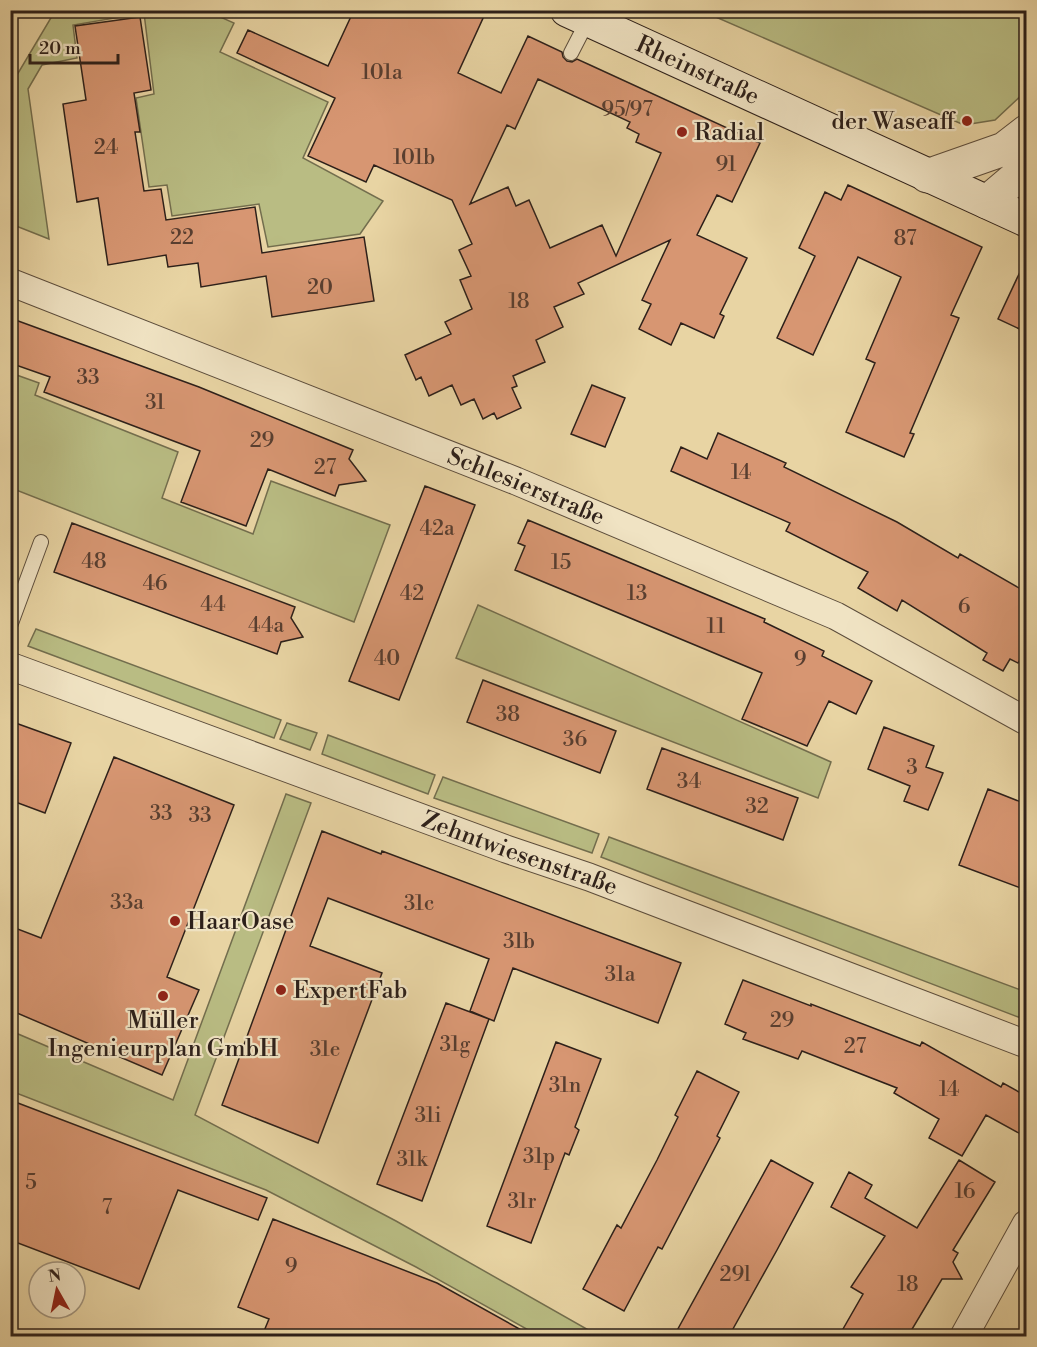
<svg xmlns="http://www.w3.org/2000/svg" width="1037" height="1347" viewBox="0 0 1037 1347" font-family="'Libre Bodoni',serif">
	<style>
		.green { fill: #b9bc83; stroke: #736e4e; stroke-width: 1.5 }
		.building { fill: #d79672; stroke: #2d201a; stroke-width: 1.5; fill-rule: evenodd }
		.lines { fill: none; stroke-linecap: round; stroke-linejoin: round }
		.service-casing { stroke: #5c4d3c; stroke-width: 16 }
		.minor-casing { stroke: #5c4d3c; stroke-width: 29 }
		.tertiary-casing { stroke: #5c4d3c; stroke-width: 35 }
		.secondary-casing { stroke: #2d201a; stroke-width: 35 }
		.service { stroke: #f0e3c3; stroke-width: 14 }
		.minor { stroke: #f0e3c3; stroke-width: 27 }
		.tertiary { stroke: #f0e3c3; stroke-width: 33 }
		.secondary { stroke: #f0e3c3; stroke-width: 33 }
		.poi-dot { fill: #8f2418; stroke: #f0e3c3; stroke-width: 2 }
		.labels { text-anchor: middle; stroke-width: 4.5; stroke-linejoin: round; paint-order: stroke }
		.number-label { font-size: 21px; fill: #583e30 }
		.street-label { font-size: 24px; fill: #2d201a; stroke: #f0e3c3 }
		.poi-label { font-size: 24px; fill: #2d201a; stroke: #f0e3c3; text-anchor: start }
	</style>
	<rect width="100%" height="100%" fill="#e8d4a3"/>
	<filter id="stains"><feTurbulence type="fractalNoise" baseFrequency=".00333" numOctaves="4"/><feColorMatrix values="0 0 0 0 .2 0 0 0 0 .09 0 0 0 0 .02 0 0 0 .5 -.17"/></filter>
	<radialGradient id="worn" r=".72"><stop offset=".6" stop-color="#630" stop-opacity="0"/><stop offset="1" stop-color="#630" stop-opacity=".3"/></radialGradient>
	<path class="green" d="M55,11H207L234,23L220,52L328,102L303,158L383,201L360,234L268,247L259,204L172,216L167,185L149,187L136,98L154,94L144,13L73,25L77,58L42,65L28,89L49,239L11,224V85Z
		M702,11H1026V91L995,120L964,125Z
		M11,373L39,383L35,395L178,452L162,498L253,534L271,481L390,525L354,622L11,488Z
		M478,605L831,762L818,798L456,658Z
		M36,629L281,720L274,738L28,646Z
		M287,723L317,733L310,750L280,739Z
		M328,735L435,775L428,794L322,754Z
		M443,777L599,834L592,853L434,798Z
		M286,794L311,803L195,1115L396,1221L599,1336H539L416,1267L266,1190L11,1091V1031L173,1100Z
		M609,837L1026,992V1020L601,857Z"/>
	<path class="building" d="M354,10H472L484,16L458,73L501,93L528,36L562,52L563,57L567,61L572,62L577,59L590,65L760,143L732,202L717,195L697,235L747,258L720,314L724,316L714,338L681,323L671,345L639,329L651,304L642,300L670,240L578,283L584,294L554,307L563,327L536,340L545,362L513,376L517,386L512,388L521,408L497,419L494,413L483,419L474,399L461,405L452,385L429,396L421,377L416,380L405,355L451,334L445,322L472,309L460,280L471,276L459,250L472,244L452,200L374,165L366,182L308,156L335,98L237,53L248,30L328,66ZM538,79L630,122L627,128L639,134L636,142L661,153L616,256L602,225L550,248L529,200L516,206L508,187L470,204L507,125L515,129Z
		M140,17L151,90L134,93L140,132H135L144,191L161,189L166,220L255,207L262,253L364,237L374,301L272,317L266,276L201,287L198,263L168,267L166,255L108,265L98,198L77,202L63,104L86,100L75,26Z
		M848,185L982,247L951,315L959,318L910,433L914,434L904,457L846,432L875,363L866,359L901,277L858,257L813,355L777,338L815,256L799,248L825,192L841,200Z
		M1026,259V332L998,319Z
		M10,318L199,387L353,450L349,459L366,481L339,485L335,496L268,469L246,526L181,502L200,451L44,392L50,377L10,363Z
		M592,385L625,398L605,447L571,434Z
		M718,433L786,463L784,467L897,522L958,558L960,554L1026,592V649L1018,663L1010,659L1003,671L983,660L987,653L902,600L897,611L858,588L868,572L786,531L790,523L671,471L681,447L707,459Z
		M425,486L475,505L399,700L349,681Z
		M528,520L765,619L764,622L824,651L822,656L872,681L856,714L829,701L807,746L742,719L762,673L515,570L525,546L518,543Z
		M72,523L295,607L291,618L303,637L281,642L277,654L54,572Z
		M483,680L616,731L600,773L467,722Z
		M10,721L71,743L45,813L10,800Z
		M884,727L934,746L926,767L943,773L928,810L904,801L910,786L868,769Z
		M662,748L798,798L783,840L647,789Z
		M114,757L234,805L167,977L199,990L162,1075L10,1010V926L41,938Z
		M988,789L1026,804V890L959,865Z
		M322,831L381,854L382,851L681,963L658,1023L513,968L494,1021L470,1011L489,959L328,898L310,946L382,973L318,1143L222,1105Z
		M743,980L811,1006V1004L920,1046L922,1042L1001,1087L1003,1083L1026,1096V1137L986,1115L962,1156L929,1138L939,1119L894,1093L897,1088L802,1051L798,1059L743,1039L746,1033L725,1024Z
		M446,1003L489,1019L422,1201L377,1184Z
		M556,1042L601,1059L575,1127L579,1130L569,1155L565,1153L531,1243L487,1226Z
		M697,1071L739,1092L717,1136L720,1138L662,1249L658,1247L624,1311L583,1289L617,1225L621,1228L657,1160L678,1117L675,1115Z
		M10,1100L267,1198L258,1220L178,1190L139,1289L10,1240Z
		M771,1160L813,1183L777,1250L729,1336H674Z
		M959,1160L995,1182L953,1250L958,1253L953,1262L962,1279H942L908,1336H839L863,1294L851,1287L885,1236L831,1207L849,1172L872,1185L865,1198L917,1228Z
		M273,1219L437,1283L532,1336H262L269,1319L238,1307Z"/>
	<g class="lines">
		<defs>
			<path id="service" d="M571,53L588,20
				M10,626L41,542"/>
			<g id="minor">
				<path id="s1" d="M10,282L516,481L836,616L1026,721"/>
				<path id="s2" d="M10,666L506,849L589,877L1026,1044"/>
				<path d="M964,1336L1026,1224"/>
			</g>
			<path id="tertiary" d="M927,176L1004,149L1026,132
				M987,202L1026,169"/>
			<g id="secondary">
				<path id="s3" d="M567,10L1026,220"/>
			</g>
		</defs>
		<use href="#service" class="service-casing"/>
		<use href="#minor" class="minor-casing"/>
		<use href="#tertiary" class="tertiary-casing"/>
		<use href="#secondary" class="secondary-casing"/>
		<use href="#service" class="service"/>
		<use href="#minor" class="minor"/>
		<use href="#tertiary" class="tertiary"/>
		<use href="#secondary" class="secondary"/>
	</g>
	<g class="poi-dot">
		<circle cx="967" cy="121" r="6"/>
		<circle cx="682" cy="132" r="6"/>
		<circle cx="175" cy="921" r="6"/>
		<circle cx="281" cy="990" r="6"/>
		<circle cx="163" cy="996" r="6"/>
	</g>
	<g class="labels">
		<g class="number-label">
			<text x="382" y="79">101a</text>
			<text x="627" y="116">95/97</text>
			<text x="106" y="154">24</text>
			<text x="414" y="164">101b</text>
			<text x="726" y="171">91</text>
			<text x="182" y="244">22</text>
			<text x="905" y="245">87</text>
			<text x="320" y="294">20</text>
			<text x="519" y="308">18</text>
			<text x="88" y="384">33</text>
			<text x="155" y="409">31</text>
			<text x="262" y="447">29</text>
			<text x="325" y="474">27</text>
			<text x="741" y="479">14</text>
			<text x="437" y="535">42a</text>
			<text x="94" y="568">48</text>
			<text x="561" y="569">15</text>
			<text x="155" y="590">46</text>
			<text x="412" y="600">42</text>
			<text x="637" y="600">13</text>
			<text x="213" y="611">44</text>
			<text x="964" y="613">6</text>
			<text x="266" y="632">44a</text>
			<text x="716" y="633">11</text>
			<text x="387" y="665">40</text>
			<text x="800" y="666">9</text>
			<text x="508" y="721">38</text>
			<text x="575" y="746">36</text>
			<text x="912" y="774">3</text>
			<text x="689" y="788">34</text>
			<text x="757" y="813">32</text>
			<text x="161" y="820">33</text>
			<text x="200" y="822">33</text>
			<text x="127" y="909">33a</text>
			<text x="419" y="910">31c</text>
			<text x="519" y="948">31b</text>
			<text x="620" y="981">31a</text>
			<text x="782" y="1027">29</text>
			<text x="455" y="1051">31g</text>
			<text x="855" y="1053">27</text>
			<text x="325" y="1056">31e</text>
			<text x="565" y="1092">31n</text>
			<text x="949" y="1096">14</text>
			<text x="428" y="1122">31i</text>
			<text x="539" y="1163">31p</text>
			<text x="412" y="1166">31k</text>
			<text x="31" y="1189">5</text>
			<text x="965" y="1198">16</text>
			<text x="522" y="1208">31r</text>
			<text x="107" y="1214">7</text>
			<text x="291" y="1273">9</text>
			<text x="735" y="1281">29l</text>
			<text x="908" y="1291">18</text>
		</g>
		<g class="street-label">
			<text dy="8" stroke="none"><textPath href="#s3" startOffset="144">Rheinstraße</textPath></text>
			<text dy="8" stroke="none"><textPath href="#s1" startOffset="555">Schlesierstraße</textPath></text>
			<text dy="8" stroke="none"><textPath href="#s2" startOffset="543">Zehntwiesenstraße</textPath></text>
		</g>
		<g class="poi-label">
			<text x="955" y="129" text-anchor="end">der Waseaff</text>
			<text x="694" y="140">Radial</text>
			<text x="187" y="929">HaarOase</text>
			<text x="293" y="998">ExpertFab</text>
			<text x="163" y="1028" text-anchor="middle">Müller<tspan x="163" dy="28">Ingenieurplan GmbH</tspan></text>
		</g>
	</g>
	<rect width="1037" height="1347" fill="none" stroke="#e8d4a3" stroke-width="36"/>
	<rect x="12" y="12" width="1013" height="1323" fill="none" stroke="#2d201a" stroke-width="3"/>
	<rect x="18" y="18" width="1001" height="1311" fill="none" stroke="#2d201a" stroke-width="1.5"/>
	<g transform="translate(57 1290) rotate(351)"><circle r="28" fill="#f0e3c3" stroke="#a2957f" stroke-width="1.5"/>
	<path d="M0-4.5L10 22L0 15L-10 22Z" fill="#8f2418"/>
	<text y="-9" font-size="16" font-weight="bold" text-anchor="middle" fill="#2d201a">N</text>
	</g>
	<path d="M30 54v9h88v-9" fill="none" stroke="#2d201a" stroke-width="3"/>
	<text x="39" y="54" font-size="18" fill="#2d201a" stroke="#f0e3c3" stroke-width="4.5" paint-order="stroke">20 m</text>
	<rect width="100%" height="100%" filter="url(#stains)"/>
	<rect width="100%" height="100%" fill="url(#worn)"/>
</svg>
